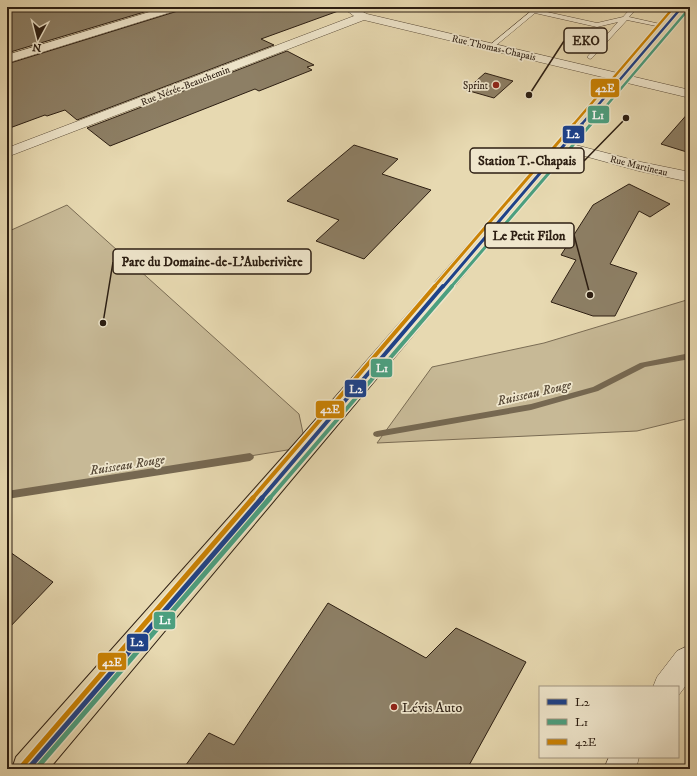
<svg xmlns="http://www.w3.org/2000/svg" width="697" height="776" viewBox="0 0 697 776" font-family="'IM FELL DW Pica',serif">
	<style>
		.green { fill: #c7b996; stroke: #7a6c54 }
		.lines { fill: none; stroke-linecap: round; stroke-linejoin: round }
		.stream { fill: #766851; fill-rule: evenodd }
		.building { fill: #8d7f65; stroke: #2c1e12 }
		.lane-casing { stroke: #5b4d3a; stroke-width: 1 }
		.street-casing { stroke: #5b4d3a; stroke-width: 1 }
		.primary-casing { stroke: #2c1e12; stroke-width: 2 }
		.lane { fill: #efe6cc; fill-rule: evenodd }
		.street { fill: #efe6cc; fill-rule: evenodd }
		.primary { fill: #e7d9b1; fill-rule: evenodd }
		.bus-1-far3-casing { stroke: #efe6cc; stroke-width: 4.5 }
		.bus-1-far2-casing { stroke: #efe6cc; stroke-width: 5.5 }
		.bus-1-far1-casing { stroke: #efe6cc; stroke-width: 7 }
		.bus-1-casing { stroke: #efe6cc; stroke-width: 8 }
		.bus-2-far3-casing { stroke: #efe6cc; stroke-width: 4.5 }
		.bus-2-far2-casing { stroke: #efe6cc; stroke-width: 5.5 }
		.bus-2-far1-casing { stroke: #efe6cc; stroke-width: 7 }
		.bus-2-casing { stroke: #efe6cc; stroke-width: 8 }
		.bus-3-far3-casing { stroke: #efe6cc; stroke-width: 4.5 }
		.bus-3-far2-casing { stroke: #efe6cc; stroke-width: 5.5 }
		.bus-3-far1-casing { stroke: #efe6cc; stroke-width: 7 }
		.bus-3-casing { stroke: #efe6cc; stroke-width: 8 }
		.bus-1-far3 { stroke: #1e4289; stroke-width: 2.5 }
		.bus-1-far2 { stroke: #1e4289; stroke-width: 3 }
		.bus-1-far1 { stroke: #1e4289; stroke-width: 4 }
		.bus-1 { stroke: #1e4289; stroke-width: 5 }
		.bus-2-far3 { stroke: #4c9f7f; stroke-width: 2.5 }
		.bus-2-far2 { stroke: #4c9f7f; stroke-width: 3 }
		.bus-2-far1 { stroke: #4c9f7f; stroke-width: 4 }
		.bus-2 { stroke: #4c9f7f; stroke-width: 5 }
		.bus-3-far3 { stroke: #ca8204; stroke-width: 2.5 }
		.bus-3-far2 { stroke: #ca8204; stroke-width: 3 }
		.bus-3-far1 { stroke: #ca8204; stroke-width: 4 }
		.bus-3 { stroke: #ca8204; stroke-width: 5 }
		.poi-dot { fill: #8f2418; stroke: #efe6cc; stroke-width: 1.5 }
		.labels { text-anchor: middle; stroke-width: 3.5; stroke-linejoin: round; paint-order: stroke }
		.far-street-label { font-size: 10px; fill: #2c1e12; stroke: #efe6cc }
		.far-poi-label { font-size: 10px; fill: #2c1e12; stroke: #efe6cc; text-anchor: end }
		.water-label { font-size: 13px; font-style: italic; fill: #574937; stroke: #efe6cc }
		.near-poi-label { font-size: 14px; fill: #2c1e12; stroke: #efe6cc; text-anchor: start }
		.leader { fill: none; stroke: #2c1e12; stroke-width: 1.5 }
		.callout-dot { fill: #2c1e12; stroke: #efe6cc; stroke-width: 1.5 }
		.callout { fill: #efe6cc; stroke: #2c1e12; stroke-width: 1.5 }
		.callout-label { font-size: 13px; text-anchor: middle; font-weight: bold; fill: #2c1e12 }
		.line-badge { stroke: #efe6cc; stroke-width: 1.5 }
		.badge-label { font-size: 11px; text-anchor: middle; font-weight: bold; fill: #fff }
	</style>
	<rect width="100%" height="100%" fill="#e7d9b1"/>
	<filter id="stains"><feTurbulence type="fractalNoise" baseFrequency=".005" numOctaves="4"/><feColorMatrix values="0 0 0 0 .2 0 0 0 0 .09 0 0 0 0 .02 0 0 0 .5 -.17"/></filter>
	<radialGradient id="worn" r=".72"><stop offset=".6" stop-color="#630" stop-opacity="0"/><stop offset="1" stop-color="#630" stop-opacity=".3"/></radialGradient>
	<path class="green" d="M67,205L299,414L306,447L7,495V232Z
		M690,299V418L637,431L377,443L432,367L544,343Z"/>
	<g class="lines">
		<path class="stream" d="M690,353V359L645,367L598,391L531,410L377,437L374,436L373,434L374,432L377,431L531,404L593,387L640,363Z
			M250,453L253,455L254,457L253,459L250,461L7,499V491Z"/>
	</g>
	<path class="building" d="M7,7H161L7,53Z
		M183,7H341V10L261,39L274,45L77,120L65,110L47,116L45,115L7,129V64L181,10Z
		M287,51L314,65L307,67L312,70L259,91L255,89L110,146L87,128Z
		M485,73L513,81L494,98L466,90Z
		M690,111V153L661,144Z
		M354,145L398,159L382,174L431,190L364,259L316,241L339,220L287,201Z
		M629,184L670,204L650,217L639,211L610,264L637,273L615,316H593L551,302L576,260L561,255L593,205Z
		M7,550L53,582L7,630Z
		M328,603L426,658L456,628L526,662L467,769H183L209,733L234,745Z"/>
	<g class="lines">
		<defs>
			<path id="lane" d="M536,7H542L538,10L597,23L623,17L632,7H638L629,17L669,26L666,28L627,20L592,58L590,59L587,57L588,56L618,22L597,27L535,13L494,47H490V45Z"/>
			<path id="street" d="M166,7H182L181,9L7,63V55Z
				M350,7L355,8L367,14L690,90V98L364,20L7,157V148L354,16L346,10Z
				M564,142L641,162L690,172V182L639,171L559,149L557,146L559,143Z
				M690,645V680L678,696V687H653L657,677L677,651Z
				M609,757H639L636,769H604Z"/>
			<path id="primary" d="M676,7H688L49,769H12L16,757L298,440Z"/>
		</defs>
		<use href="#lane" class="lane-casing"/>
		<use href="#street" class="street-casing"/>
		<use href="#primary" class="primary-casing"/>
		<use href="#lane" class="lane"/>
		<use href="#street" class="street"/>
		<use href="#primary" class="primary"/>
		<defs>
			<path id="bus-1-far3" d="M581,125L682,7"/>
			<path id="bus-1-far2" d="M443,287L582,124"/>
			<path id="bus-1-far1" d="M261,499L443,286"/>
			<path id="bus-1" d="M28,769L262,498"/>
			<path id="bus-2-far3" d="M590,125L687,11"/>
			<path id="bus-2-far2" d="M451,287L591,124"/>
			<path id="bus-2-far1" d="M269,499L452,286"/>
			<path id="bus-2" d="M36,769L270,498"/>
			<path id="bus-3-far3" d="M573,125L674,7"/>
			<path id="bus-3-far2" d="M434,287L574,124"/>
			<path id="bus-3-far1" d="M252,499L435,286"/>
			<path id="bus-3" d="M23,765L253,498"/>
		</defs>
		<use href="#bus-1-far3" class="bus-1-far3-casing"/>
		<use href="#bus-1-far2" class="bus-1-far2-casing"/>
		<use href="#bus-1-far1" class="bus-1-far1-casing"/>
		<use href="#bus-1" class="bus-1-casing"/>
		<use href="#bus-2-far3" class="bus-2-far3-casing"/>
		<use href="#bus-2-far2" class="bus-2-far2-casing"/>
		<use href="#bus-2-far1" class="bus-2-far1-casing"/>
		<use href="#bus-2" class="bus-2-casing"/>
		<use href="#bus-3-far3" class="bus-3-far3-casing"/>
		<use href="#bus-3-far2" class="bus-3-far2-casing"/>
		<use href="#bus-3-far1" class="bus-3-far1-casing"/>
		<use href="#bus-3" class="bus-3-casing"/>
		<use href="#bus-1-far3" class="bus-1-far3"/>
		<use href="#bus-1-far2" class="bus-1-far2"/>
		<use href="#bus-1-far1" class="bus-1-far1"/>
		<use href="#bus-1" class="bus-1"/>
		<use href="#bus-2-far3" class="bus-2-far3"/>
		<use href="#bus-2-far2" class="bus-2-far2"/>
		<use href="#bus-2-far1" class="bus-2-far1"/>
		<use href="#bus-2" class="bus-2"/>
		<use href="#bus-3-far3" class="bus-3-far3"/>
		<use href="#bus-3-far2" class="bus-3-far2"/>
		<use href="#bus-3-far1" class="bus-3-far1"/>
		<use href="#bus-3" class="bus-3"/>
	</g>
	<g class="poi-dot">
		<circle cx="496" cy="85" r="4"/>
		<circle cx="394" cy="707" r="4"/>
	</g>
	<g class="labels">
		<g class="far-street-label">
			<text transform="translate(494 47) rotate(13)" y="4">Rue Thomas-Chapais</text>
			<text transform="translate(185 85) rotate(-21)" y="4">Rue Nérée-Beauchemin</text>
			<text transform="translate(639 165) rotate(14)" y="4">Rue Martineau</text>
		</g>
		<g class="far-poi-label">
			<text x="488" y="89">Sprint</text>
		</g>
		<g class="water-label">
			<text transform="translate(534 392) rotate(-13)" y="5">Ruisseau Rouge</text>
			<text transform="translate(127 464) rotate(-9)" y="5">Ruisseau Rouge</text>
		</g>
		<g class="near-poi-label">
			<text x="402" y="712">Lévis Auto</text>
		</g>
	</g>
	<path class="leader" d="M529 95L564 41M626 118L584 161M590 295L574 235M103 323L113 262"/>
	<g class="callout-dot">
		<circle cx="529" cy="95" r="4"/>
		<circle cx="626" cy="118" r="4"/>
		<circle cx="590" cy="295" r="4"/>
		<circle cx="103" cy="323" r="4"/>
	</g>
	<g class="callout">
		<rect x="564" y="28" width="43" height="25" rx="4"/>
		<rect x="470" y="148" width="114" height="25" rx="4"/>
		<rect x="485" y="223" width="89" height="25" rx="4"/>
		<rect x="113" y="249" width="198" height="25" rx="4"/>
	</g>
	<g class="callout-label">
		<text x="586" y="45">EKO</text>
		<text x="527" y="165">Station T.-Chapais</text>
		<text x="529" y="240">Le Petit Filon</text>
		<text x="212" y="266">Parc du Domaine-de-L'Auberivière</text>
	</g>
	<g class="line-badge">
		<rect x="590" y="78" width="30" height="20" rx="4" fill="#ca8204"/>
		<rect x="587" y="105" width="23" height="19" rx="4" fill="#4c9f7f"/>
		<rect x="562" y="125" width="23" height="19" rx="4" fill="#1e4289"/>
		<rect x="370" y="358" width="23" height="20" rx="4" fill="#4c9f7f"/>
		<rect x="344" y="379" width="23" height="19" rx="4" fill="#1e4289"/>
		<rect x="315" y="400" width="30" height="19" rx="4" fill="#ca8204"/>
		<rect x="153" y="611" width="23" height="19" rx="4" fill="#4c9f7f"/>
		<rect x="126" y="633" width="23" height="19" rx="4" fill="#1e4289"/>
		<rect x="97" y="652" width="30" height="19" rx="4" fill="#ca8204"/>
	</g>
	<g class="badge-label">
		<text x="605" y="92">42E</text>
		<text x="598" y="119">L1</text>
		<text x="573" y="138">L2</text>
		<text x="382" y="372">L1</text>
		<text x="356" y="393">L2</text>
		<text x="330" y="413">42E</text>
		<text x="165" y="624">L1</text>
		<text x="137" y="646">L2</text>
		<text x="112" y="666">42E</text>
	</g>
	<rect width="697" height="776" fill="none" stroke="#e7d9b1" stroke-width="24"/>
	<rect x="8" y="8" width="681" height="760" fill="none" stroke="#2c1e12" stroke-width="2"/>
	<rect x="12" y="12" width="673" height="752" fill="none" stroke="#2c1e12"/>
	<rect x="539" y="686" width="140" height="72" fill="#efe6cc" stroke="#a19682"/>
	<rect x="547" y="699" width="20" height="6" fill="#1e4289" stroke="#a19682"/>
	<text x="575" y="706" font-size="12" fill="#2c1e12">L2</text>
	<rect x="547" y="719" width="20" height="6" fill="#4c9f7f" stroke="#a19682"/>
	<text x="575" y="726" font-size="12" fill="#2c1e12">L1</text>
	<rect x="547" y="739" width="20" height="6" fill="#ca8204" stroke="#a19682"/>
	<text x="575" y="746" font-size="12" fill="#2c1e12">42E</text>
	<g transform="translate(38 38) rotate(187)" stroke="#efe6cc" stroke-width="3" paint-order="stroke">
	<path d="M0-3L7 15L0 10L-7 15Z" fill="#2c1e12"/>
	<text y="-6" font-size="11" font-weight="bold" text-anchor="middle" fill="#2c1e12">N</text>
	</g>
	<rect width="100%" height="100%" filter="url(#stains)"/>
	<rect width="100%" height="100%" fill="url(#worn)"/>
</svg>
